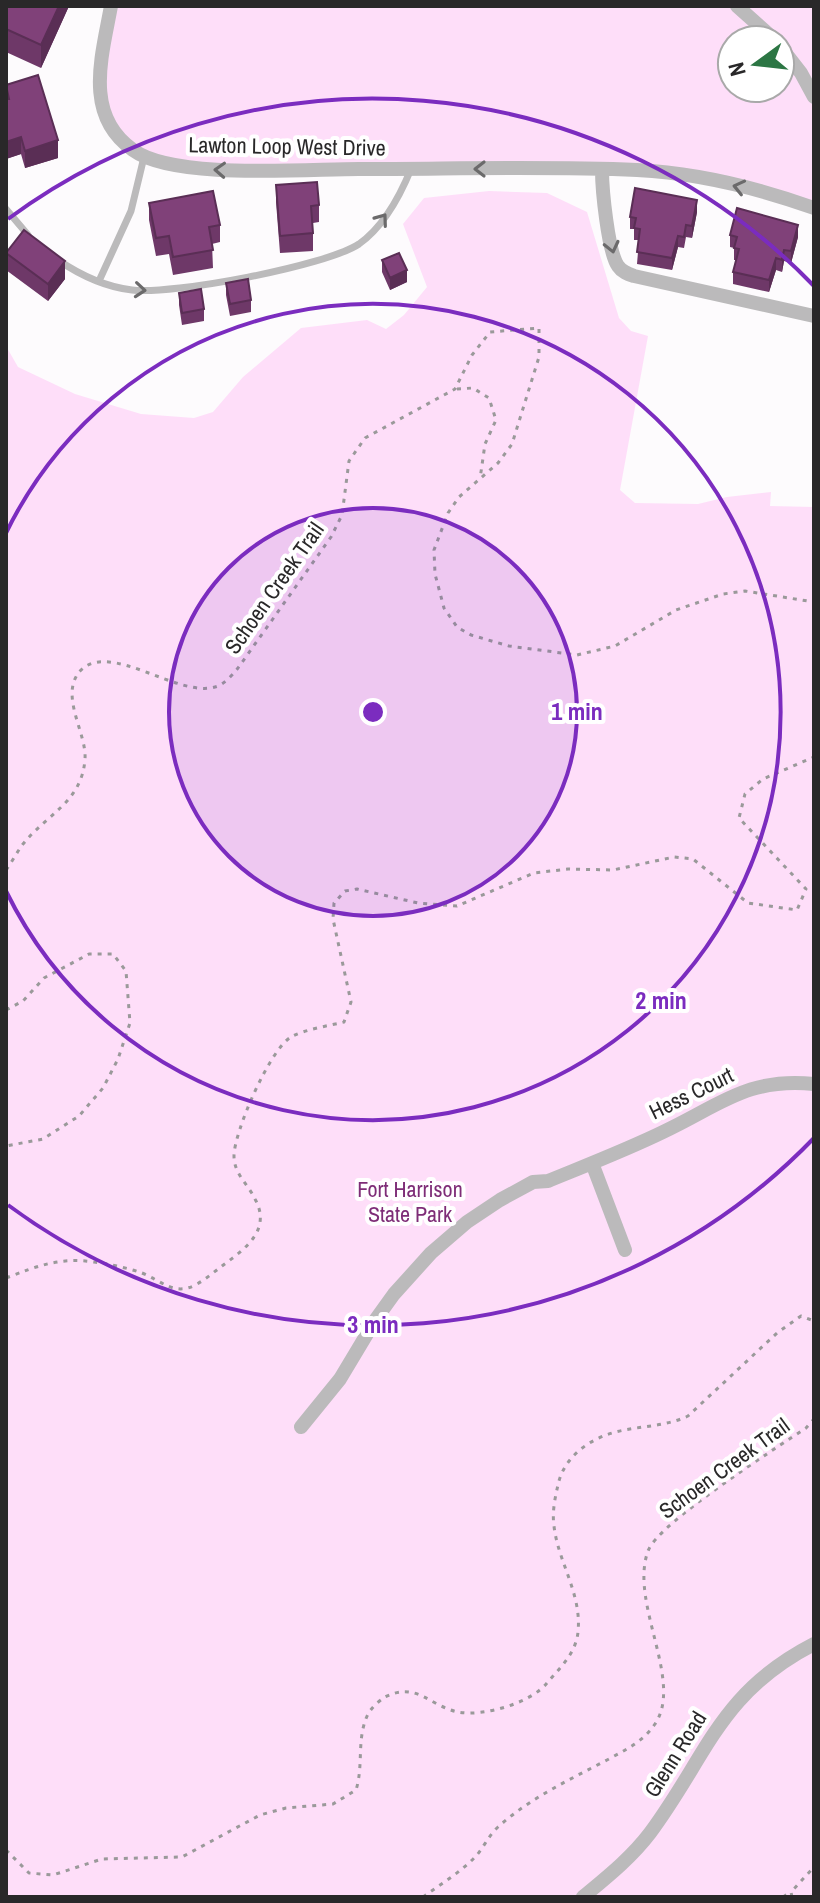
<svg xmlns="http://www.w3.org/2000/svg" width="820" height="1903" viewBox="0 0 820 1903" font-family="'Archivo Narrow',sans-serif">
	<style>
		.green { fill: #fedef9; fill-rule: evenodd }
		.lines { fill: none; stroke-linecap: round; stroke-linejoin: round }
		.path { stroke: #9a999a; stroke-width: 3; stroke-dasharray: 4 6; stroke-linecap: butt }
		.service { stroke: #bbbabb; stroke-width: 7 }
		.minor { stroke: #bbbabb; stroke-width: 14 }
		.wall { fill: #6e3868 }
		.shaded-wall { fill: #5a2e55 }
		.building { fill: #804179; stroke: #5a2e55; stroke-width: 2 }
		.oneway { stroke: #6b6a6b }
		.ring { fill: none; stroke: #7b2cbf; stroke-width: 4 }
		.labels { text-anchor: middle; stroke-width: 8; stroke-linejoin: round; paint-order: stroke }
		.street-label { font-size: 22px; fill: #292829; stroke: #fff }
		.park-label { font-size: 22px; fill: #7e2d77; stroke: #fff }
		.centre { fill: #7b2cbf; stroke: #fff; stroke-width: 4 }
		.ring-label { font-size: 24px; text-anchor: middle; font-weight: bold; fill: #7b2cbf; stroke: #fff; stroke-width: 8; stroke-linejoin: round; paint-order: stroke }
	</style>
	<rect width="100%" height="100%" fill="#fdfbfd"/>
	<path class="green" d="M111,6H814V208L691,177L178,166L118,137L99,72ZM732,40H780V88H732Z
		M489,191L547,193L587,212L619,318L631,331L648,336L620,490L635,503L698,504L727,497L771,492L770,506L814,507V1897H6V346L18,367L75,394L141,414L194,418L213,412L243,377L301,328L367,320L386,329L404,315L427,287L403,224L424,198Z"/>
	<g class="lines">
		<path class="path" d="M457,389L473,388L489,398L496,420L485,444L480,479
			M6,870C12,862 17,852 23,844C47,814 82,802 85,759C87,733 58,694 81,670C111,641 178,698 215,687C224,685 232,675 238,668L331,537L342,515L349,461L365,438L455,389L472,355L490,332L539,328V357L512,444L498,463L459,497L448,513L434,550L435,574L444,608L457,627L471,635L509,646L577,655L615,646L676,610L723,594L745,591L814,602
			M6,1010L23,1001L44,978L89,954H113L126,971L130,1023L118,1059L103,1088L79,1116L43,1139L6,1146
			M6,1278C37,1266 60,1257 94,1262C109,1264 128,1268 142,1273C162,1281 175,1297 197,1284C206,1279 214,1272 222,1266C245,1249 272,1230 255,1199C248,1184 234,1174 234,1156C234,1132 270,1049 291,1037C306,1029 328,1026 344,1022L351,1002L333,919L334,903L345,891L357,889L418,903L457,906L534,873L568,869L613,870L674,857L693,859L748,903L797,910L806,889L739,818L745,794L763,779L814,757
			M6,1850L29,1873L53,1875L102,1859L182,1857L260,1815L286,1808L333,1804L356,1790C364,1764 356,1739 368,1714C372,1707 379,1701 385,1697C417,1681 429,1706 458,1712C483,1717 531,1703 547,1683C560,1668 576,1653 578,1632C582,1594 558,1562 554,1526C552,1512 555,1498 558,1485C562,1465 577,1449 595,1440C624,1424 659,1430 688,1416L777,1333L801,1316L814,1321
			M423,1897C441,1884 461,1872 476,1856C484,1847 489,1835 498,1827C530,1798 569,1780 607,1760C625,1750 643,1742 655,1724C684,1681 629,1603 648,1551C658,1523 775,1449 806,1428L814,1419
			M783,1897L791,1892
			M792,1897L791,1892L814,1867"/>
		<path class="service" d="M6,209L28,235
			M58,260C80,275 106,287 132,290C172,295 326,266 359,244C383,227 400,196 411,169
			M99,281L131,211L144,157"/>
		<path class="minor" d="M111,6C102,56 83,115 133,150C174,180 305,169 359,169C451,169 545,166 637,170C696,173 758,188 814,208
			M737,6L775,40
			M780,46L801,73L814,97
			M602,170C602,189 608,252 618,266C622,272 628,274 634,276L814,316
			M592,1163L625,1250
			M301,1427L340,1379L376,1319L394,1294L431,1253L467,1222L500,1200L533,1182L548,1181C587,1165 626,1150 663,1132C719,1106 747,1077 814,1084
			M583,1897C607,1877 631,1858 650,1833C708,1755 719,1693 814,1644"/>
	</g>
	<path class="wall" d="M6,6H69L41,68L6,52Z
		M6,85L58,158L25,168L21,154L6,159Z
		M276,185L319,205V222L313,223V251L280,253L276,202Z
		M149,203L220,225V242L212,244L213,268L173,275L169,254L156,256L149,220Z
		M697,212L692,238L686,237L684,248L678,247L672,270L637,264L639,240H634V229H630V217Z
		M730,235L798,237L791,263L784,261L782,272L776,270L769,292L733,284V272L736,260H734V248L730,247Z
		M6,253L65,279L48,301L6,270Z
		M382,260L407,282L390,290L382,272Z
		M226,283L251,300V312L230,316L226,295Z
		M179,293L204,309V321L182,325L179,305Z"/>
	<path class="shaded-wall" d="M59,6H69L41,68V45Z
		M21,137V154L6,159V142Z
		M58,140V158L25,168V151Z
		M697,200V212L692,238V226Z
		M798,225V237L791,263V251Z
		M678,236V247L672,270V258Z
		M784,250V261L782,272V260Z
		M776,258V270L769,292V280Z
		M65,261V279L48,301V284Z
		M407,270V282L390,290V278Z"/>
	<path class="building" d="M6,6H59L41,45L6,29Z
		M38,75L58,140L25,151L21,137L6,142V99H9L6,85Z
		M317,182L319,205L311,206L313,233L280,236L276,185Z
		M635,188L697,200L692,226L686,225L684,237L678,236L672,258L637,252L640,229L634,228L636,218L630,217Z
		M213,191L220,225L209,227L213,250L173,257L169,236L156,238L149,203Z
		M737,208L798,225L791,251L784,250L782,260L776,258L769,280L733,272L739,249L734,248L737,237L730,235Z
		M24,230L65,261L48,284L6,253Z
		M399,253L407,270L390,278L382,260Z
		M248,279L251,300L230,304L226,283Z
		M201,289L204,309L182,313L179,293Z"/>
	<defs><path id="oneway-chevron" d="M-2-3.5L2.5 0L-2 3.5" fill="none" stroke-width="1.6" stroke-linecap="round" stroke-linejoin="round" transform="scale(2)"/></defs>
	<g class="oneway">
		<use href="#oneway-chevron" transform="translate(480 169) rotate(-180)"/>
		<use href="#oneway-chevron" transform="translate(220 170) rotate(-177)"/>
		<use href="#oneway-chevron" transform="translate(739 187) rotate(-167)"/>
		<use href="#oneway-chevron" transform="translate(382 219) rotate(-54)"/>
		<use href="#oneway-chevron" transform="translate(612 247) rotate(77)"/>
		<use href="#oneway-chevron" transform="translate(140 290) rotate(5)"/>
	</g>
	<circle cx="373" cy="712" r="204" fill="#7b2cbf" fill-opacity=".12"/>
	<g class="ring">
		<circle cx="373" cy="712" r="204"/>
		<path d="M6 533A408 408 0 1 1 6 891"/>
		<path d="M814 1138A613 613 0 0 1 8 1205M8 219A613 613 0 0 1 814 286"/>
	</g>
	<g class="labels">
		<g class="street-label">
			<text transform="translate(287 146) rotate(1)" y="8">Lawton Loop West Drive</text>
			<text transform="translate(274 588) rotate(-55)" y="8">Schoen Creek Trail</text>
			<text transform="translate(691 1093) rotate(-26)" y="8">Hess Court</text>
			<text transform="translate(724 1468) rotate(-36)" y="8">Schoen Creek Trail</text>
			<text transform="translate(675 1754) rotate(-58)" y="8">Glenn Road</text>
		</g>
		<g class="park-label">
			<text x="410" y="1197">Fort Harrison<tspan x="410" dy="25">State Park</tspan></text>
		</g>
	</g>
	<circle cx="373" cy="712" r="12" class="centre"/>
	<g class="ring-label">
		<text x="577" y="720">1 min</text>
		<text x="661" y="1009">2 min</text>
		<text x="373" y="1333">3 min</text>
	</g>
	<rect width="820" height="1903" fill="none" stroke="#292829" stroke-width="16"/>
	<g transform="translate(756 64) rotate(255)"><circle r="38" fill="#ffffff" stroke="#a9a9a9" stroke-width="2"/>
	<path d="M0-6L14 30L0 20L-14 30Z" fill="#2c7644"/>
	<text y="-12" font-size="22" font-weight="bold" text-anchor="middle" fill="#292829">N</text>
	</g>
</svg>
